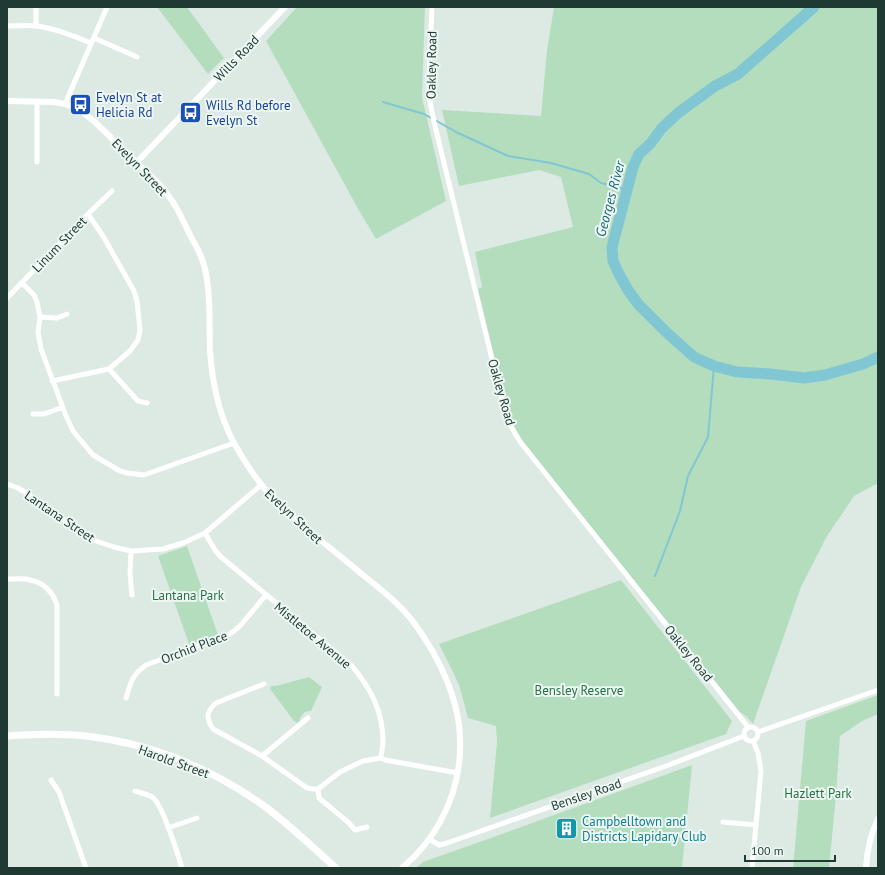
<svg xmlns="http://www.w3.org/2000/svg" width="885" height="875" viewBox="0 0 885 875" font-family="'PT Sans',sans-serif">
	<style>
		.green { fill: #b4ddbe }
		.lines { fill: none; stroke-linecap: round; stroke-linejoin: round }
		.stream { stroke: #81c7d3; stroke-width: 2 }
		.river { stroke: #81c7d3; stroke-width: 11 }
		.minor { stroke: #fff; stroke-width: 5 }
		.tertiary { stroke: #fff; stroke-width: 6 }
		.secondary { stroke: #fff; stroke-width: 7 }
		.labels { text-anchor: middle; stroke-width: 4; stroke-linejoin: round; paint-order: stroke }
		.street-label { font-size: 13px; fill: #1e3a32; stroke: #edf6f2 }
		.transit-label { font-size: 13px; fill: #164399; stroke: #edf6f2; text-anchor: start }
		.park-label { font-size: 13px; fill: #277243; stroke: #edf6f2 }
		.culture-label { font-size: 13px; fill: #0d838f; stroke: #edf6f2; text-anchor: start }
		.water-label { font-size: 14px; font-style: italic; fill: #166877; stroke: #edf6f2 }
	</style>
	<rect width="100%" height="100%" fill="#ddeae4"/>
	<path class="green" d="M157,7H187L224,58L208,74Z
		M297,7H425L422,97L446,201L376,239L357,207L266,41Z
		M554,7H878V483L854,496L827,536L801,587L753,724L747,717L740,712L579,512L523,441L514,426L505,401L478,289L482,287L475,252L573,227L561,177L539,170L459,186L442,110L541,116L547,50Z
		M187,546L218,635L189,644L158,556Z
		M621,580L732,721L726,734L490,818L497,742L496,726L468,718L459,685L454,674L439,644Z
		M309,677L322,687L311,711C303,710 301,717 298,723L294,721L270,689L271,686H276Z
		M878,695V714L862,721L840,736L836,795L829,868H793L806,721Z
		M692,765L682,868H416L423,862L488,839Z"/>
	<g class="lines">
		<path class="stream" d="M383,102L424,114L431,118
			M435,120L456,132L508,156L551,163L589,174L601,183L627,190
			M655,576L680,511L688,476L708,437L714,366"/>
		<path class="river" d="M814,7L738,74L715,86L678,113L662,128L650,144L639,154L633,167L612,247L613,261L619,274L628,290L638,304L665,331L694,357L714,366L737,372L771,374L804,378L825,375L863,364L878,357"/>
		<path class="minor" d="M432,7L429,74V96L434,122L504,408C508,421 513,432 521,443L748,727
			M7,26C17,26 26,25 36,26C55,28 73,36 91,43
			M36,26V7
			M94,38L137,57
			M65,104L107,7
			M37,162V101
			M22,283L34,295L37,302L40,317L38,332L41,349L66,416L73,431L93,455L120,471L127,473L144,475L234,443
			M7,298L88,214L112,191
			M40,317L57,318L67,314
			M109,369L138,401L147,403
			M52,381L109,369L130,351L138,340L140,330L137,301L134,291L103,236L88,214
			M33,414H44L63,407
			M7,484L18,488L31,496L90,539L114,547L131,551L163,549L183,543L205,533L261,485
			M205,533L215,550L221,557L352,666C371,689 383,711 383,742C383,747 381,752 381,758
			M131,551L130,574L132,595
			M7,579C14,579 23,578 30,580C43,582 53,592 57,605V694
			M264,684L216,703C206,712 206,718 213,729L262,756L307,788L313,789H318
			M126,698C131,682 132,675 146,665L230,634L239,627L266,595
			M744 734a7 7 0 1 1 14 0a7 7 0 1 1-14 0Z
			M758,732L878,690
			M262,756L308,718
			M51,780L59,792L86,868
			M318,789L340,772L363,761L381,758L385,760L458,773
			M318,789L319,798L349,823L355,830L367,827
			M135,791C140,793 147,794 152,797C162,803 178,855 182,868
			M723,822L756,825
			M168,828L197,818
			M429,839L439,845L447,843L666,766L744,736
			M752,868L761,771L758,753L753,741"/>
		<path class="tertiary" d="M7,101L54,102L65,104L80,110L95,122L160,185C173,199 181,216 189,233C196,246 204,259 206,274C211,299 209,325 210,350C212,383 219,415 234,443C242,457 251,472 261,484C275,502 293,517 310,532C328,546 346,561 363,575C377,586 391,597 403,610C415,622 424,637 433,652C453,688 464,723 459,764C454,805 433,842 402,868
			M137,162L285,7
			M866,868C867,851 870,835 878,819"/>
		<path class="secondary" d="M7,736C33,734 60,733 86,736C148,743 208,767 260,803C287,822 311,846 336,868"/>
	</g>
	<defs>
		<symbol id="bus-square" viewBox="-11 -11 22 22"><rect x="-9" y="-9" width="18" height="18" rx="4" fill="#1a4fb4" stroke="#edf6f2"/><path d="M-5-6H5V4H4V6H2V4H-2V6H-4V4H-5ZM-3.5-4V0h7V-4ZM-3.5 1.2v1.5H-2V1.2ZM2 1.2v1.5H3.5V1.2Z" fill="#fff"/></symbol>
		<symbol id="building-square" viewBox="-11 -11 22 22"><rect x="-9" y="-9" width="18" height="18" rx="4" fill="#0f9aa8" stroke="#edf6f2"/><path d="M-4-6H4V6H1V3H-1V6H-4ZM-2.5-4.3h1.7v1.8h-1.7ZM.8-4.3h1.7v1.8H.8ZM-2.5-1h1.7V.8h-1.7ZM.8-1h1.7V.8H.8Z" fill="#fff"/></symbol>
	</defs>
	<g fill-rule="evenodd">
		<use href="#bus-square" x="68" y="92" width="25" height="25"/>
		<use href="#bus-square" x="178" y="100" width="25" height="25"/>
		<use href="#building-square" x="554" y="816" width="25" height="25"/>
	</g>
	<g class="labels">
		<g class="street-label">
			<text transform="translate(236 58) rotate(-46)" y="5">Wills Road</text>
			<text transform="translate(431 65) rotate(-89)" y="5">Oakley Road</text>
			<text transform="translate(140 167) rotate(46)" y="5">Evelyn Street</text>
			<text transform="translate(59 244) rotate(-46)" y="5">Linum Street</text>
			<text transform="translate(502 392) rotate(74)" y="5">Oakley Road</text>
			<text transform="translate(60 516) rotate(34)" y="5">Lantana Street</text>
			<text transform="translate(294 516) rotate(43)" y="5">Evelyn Street</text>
			<text transform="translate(313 635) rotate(40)" y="5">Mistletoe Avenue</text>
			<text transform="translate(194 647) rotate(-21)" y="5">Orchid Place</text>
			<text transform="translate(689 653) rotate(51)" y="5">Oakley Road</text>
			<text transform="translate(174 761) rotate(20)" y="5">Harold Street</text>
			<text transform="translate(586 794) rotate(-19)" y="5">Bensley Road</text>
		</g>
		<g class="transit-label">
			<text x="96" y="102">Evelyn St at<tspan x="96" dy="15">Helicia Rd</tspan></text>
			<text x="206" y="110">Wills Rd before<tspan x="206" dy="15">Evelyn St</tspan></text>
		</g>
		<g class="park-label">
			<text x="188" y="600">Lantana Park</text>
			<text x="579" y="695">Bensley Reserve</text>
			<text x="818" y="798">Hazlett Park</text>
		</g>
		<g class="culture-label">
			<text x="582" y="826">Campbelltown and<tspan x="582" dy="15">Districts Lapidary Club</tspan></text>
		</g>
		<g class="water-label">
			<text transform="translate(610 199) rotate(-75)" y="5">Georges River</text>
		</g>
	</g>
	<rect width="885" height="875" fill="none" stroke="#1e3a32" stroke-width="16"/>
	<path d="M745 855v6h90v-6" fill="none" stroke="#1e3a32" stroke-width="2"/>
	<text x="751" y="855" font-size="12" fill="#1e3a32" stroke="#edf6f2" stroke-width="3" paint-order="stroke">100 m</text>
</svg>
